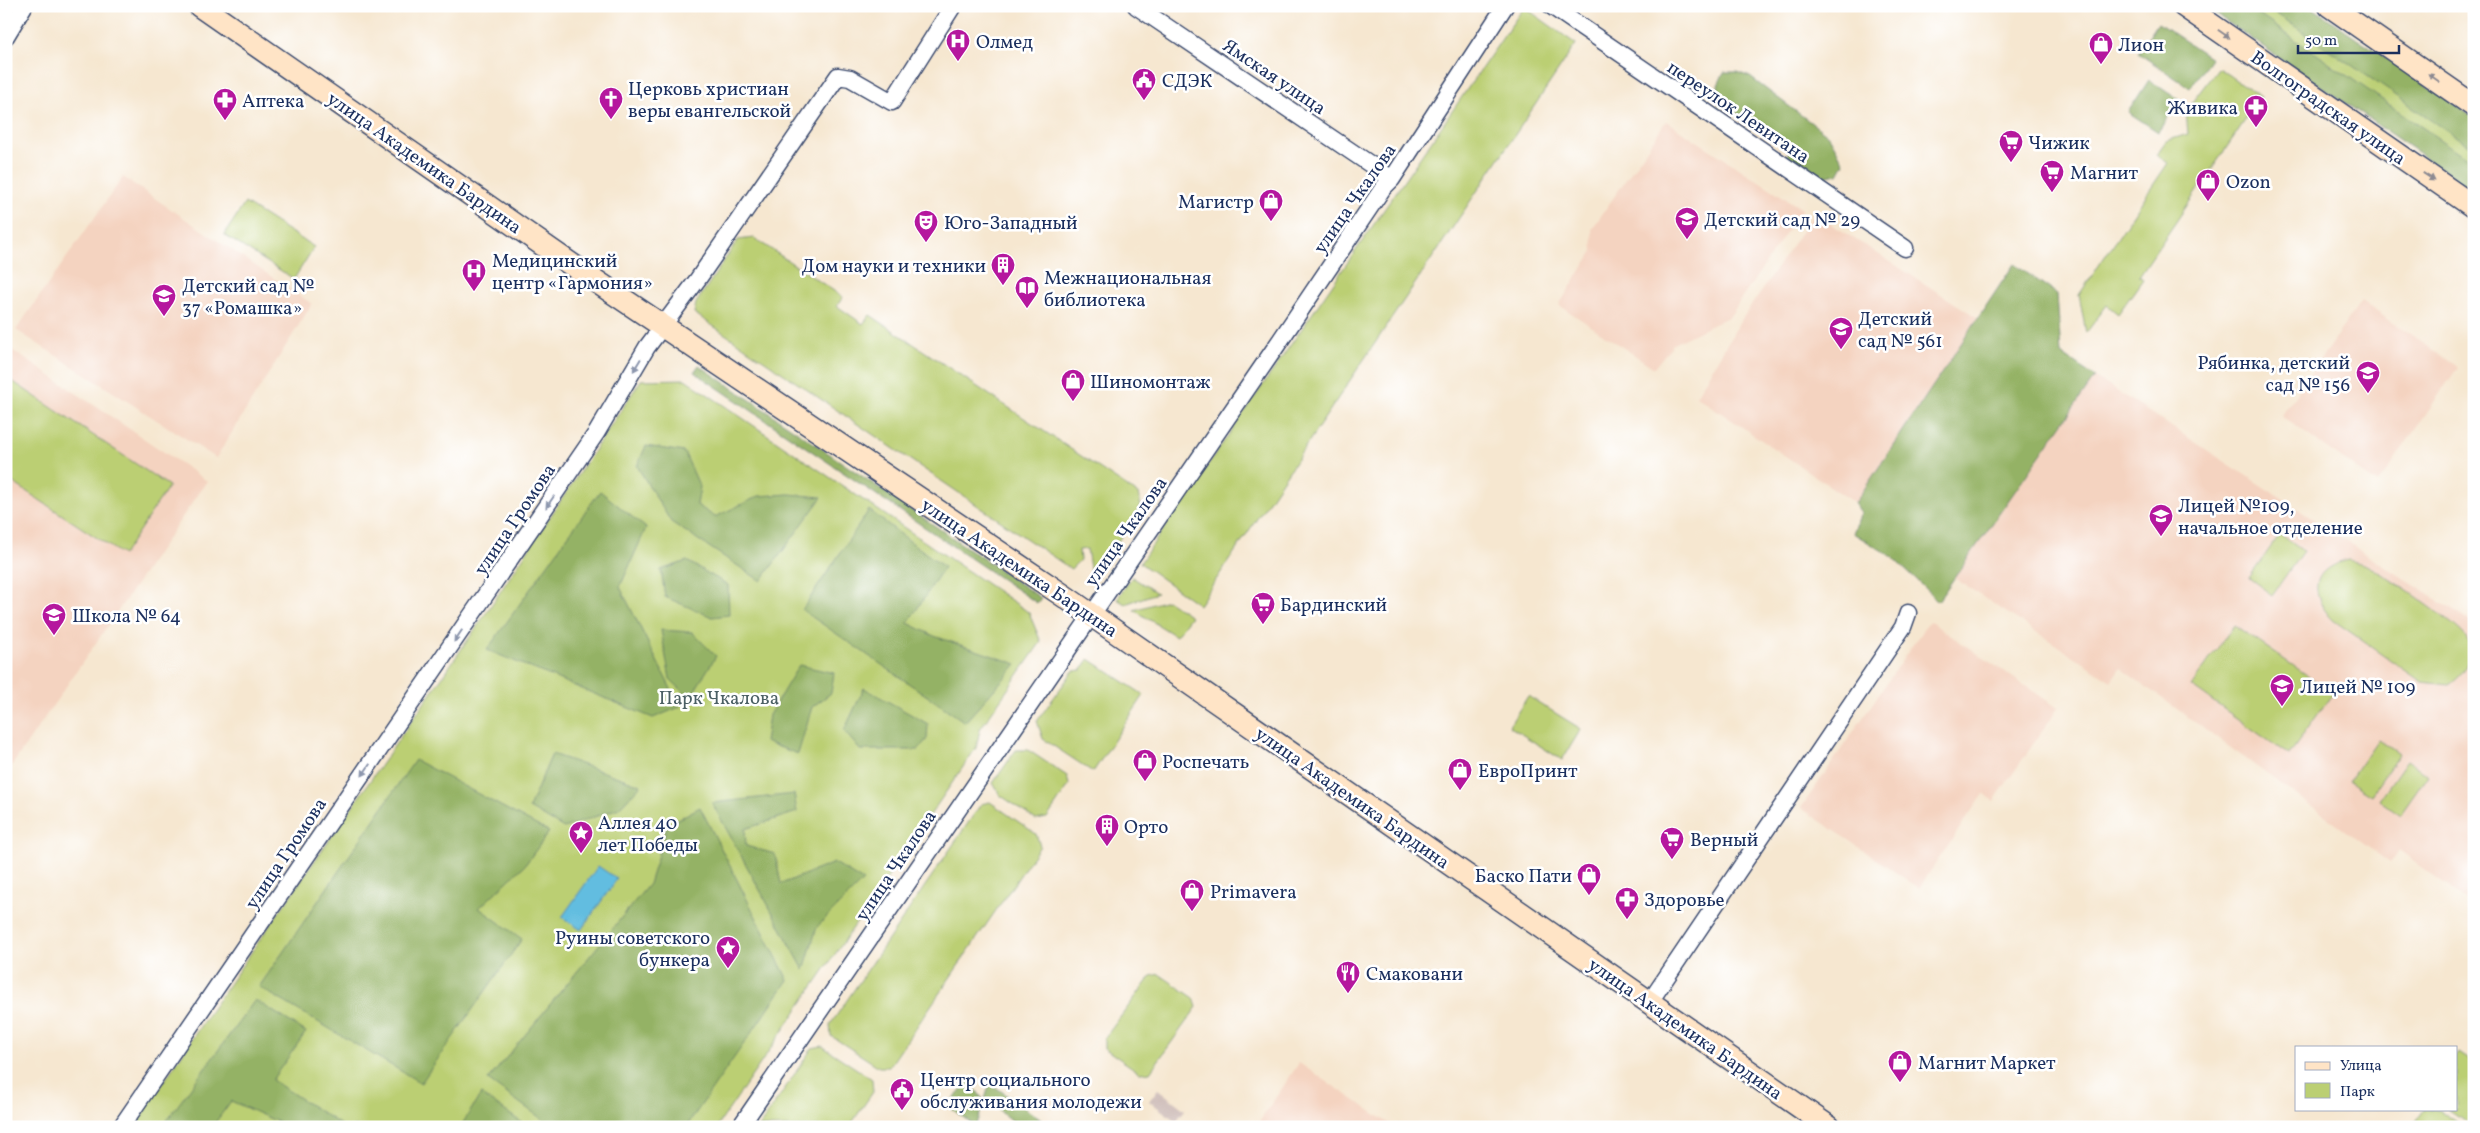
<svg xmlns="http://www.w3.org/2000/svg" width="2480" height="1133" viewBox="0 0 2480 1133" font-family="Vollkorn,serif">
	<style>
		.built { fill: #f4d3c0 }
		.industrial { fill: #d0c0bc }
		.green { fill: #bbcf73; stroke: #6b7f68 }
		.forest { fill: #94b265; stroke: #587062 }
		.water { fill: #62bde0; stroke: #3e769f }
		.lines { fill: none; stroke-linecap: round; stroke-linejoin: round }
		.street-casing { stroke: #3c4b6f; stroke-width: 19 }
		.secondary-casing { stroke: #3c4b6f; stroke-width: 25 }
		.street { stroke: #fff; stroke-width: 16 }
		.secondary { stroke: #ffe4c6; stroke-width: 22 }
		.oneway { fill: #8d8a92 }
		.oneway2 { fill: #8d97ae }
		.labels { text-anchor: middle; stroke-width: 5; stroke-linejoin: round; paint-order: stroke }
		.poi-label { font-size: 19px; fill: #1b2f5e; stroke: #fff; text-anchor: start }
		.street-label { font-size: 19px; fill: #1b2f5e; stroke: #fff }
		.park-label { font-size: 19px; fill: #4b5f64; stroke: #fff }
	</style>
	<rect width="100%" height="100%" fill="#fff"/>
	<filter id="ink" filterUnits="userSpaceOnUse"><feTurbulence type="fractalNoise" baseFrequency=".02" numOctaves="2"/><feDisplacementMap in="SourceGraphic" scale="10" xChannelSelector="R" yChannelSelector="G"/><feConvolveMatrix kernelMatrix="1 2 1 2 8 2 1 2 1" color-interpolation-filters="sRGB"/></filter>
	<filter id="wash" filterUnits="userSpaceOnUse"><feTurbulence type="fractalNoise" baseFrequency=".0096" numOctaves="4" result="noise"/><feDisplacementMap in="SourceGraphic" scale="20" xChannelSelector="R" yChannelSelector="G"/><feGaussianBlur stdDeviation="1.12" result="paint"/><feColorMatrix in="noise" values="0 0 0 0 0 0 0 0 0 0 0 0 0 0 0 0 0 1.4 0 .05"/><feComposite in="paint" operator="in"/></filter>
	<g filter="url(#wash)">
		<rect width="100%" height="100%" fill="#f6e7d0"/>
		<path class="built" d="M1666,121L1802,209L1730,316L1673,344L1654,368L1559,305L1593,251L1592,229Z
			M123,177L312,304L216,458L16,330Z
			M1814,213L1978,318L1855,503L1696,396L1738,325Z
			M2361,301L2458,367L2378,484L2281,416Z
			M6,346L207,481L6,774Z
			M2095,377L2474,624V906L2399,851L2390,863L2120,668L2111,681L1954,578Z
			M1929,621L2058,708L1994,801L1983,794L1919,888L1801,808Z
			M1299,1063L1395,1127H1256Z"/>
		<path class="industrial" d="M1158,1089L1185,1110L1176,1121L1149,1101Z"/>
		<path class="green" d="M2204,6H2310L2474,118V191Z
			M1524,7L1576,44L1199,605L1140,563Z
			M2218,68L2261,97L2139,276L2143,279L2118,314L2107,305L2086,333L2079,295L2168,163L2156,155L2166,141L2188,134L2186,110Z
			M245,203L314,247L294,279L224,235Z
			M754,238L843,297L837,306L863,324L870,315L1138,494L1141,506L1092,581L1087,549L1079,550L1080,560L1071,569L694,313L696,303L738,240Z
			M6,377L169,486L123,555L6,478Z
			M685,379L1024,609L1029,613L1041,642L980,729L976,748L717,1127H134L207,1016L474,631L641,380Z
			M2280,534L2303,551L2272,595L2249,578Z
			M2349,560C2355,562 2362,563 2368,566C2384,574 2456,623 2465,636C2478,656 2465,674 2449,685L2422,682L2333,620C2308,593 2311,568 2349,560Z
			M1132,577L1157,593L1125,604L1117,599Z
			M1167,600L1191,616L1176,636L1134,610Z
			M2234,625L2333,693L2289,755L2191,686Z
			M1089,659L1144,695L1093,772L1043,739L1037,721L1073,671L1082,670Z
			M1528,696L1581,729L1562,760L1509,726Z
			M2378,739L2399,754L2371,795L2349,781Z
			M1016,750H1028L1067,776L1069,785L1047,818L1036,820L1000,795L993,783Z
			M2407,760L2428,775L2400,815L2379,800Z
			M990,802L1036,834L1040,846L889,1067H879L831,1036L830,1025L981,804Z
			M1159,974L1194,998L1197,1007L1150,1072L1140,1073L1104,1048V1039L1151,976Z
			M822,1046L872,1079L873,1092L849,1127H759L812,1048Z
			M2459,1053L2474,1063V1127L2448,1109H2456V1057Z
			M2424,1109H2438L2464,1127H2411Z"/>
		<path class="forest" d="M2204,6H2246L2474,163V191Z
			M2265,6H2310L2474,118V149Z
			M2158,23L2211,58L2190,88L2138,53Z
			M1724,72H1737L1750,77L1829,136L1844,163L1838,174L1812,179L1787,161L1789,148L1733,110L1719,107L1718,85Z
			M2149,80L2179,100L2158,132L2128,112Z
			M2014,264L2057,294L2061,354L2095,377L1938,601L1891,556L1853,533L1861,513L1855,503Z
			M699,365L1041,598L1037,603L694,372Z
			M646,446L684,452L700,487L697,505L715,517L759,496L789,494L822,497L761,581L671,522L637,466Z
			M600,491L646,528L620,587L680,707L653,718L487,650Z
			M869,510L944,567L908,623L934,636L1017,664L965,722L802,610Z
			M687,561L728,585L729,615L712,617L665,597L661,570Z
			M661,630L692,632L716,656L690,698L670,679Z
			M799,665L834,673L831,693L812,707L798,754L765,742L769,715Z
			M864,688L928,724L927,739L918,750H860L844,731Z
			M552,754L641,785L619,808L564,828L529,808Z
			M415,760L549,832L525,865L479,908L522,939L421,1083L259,987Z
			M794,794L797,812L745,829L746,846L775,854L781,884L834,863L863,881L817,927L804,970L712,803Z
			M700,807L788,980L686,1127H553L488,1080L649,884L667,825Z
			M255,1000L306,1032L272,1080L344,1127H289L231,1101L212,1127H162Z
			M968,1079L985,1102L975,1126L949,1107Z
			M990,1083L1051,1127H1019L985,1099Z
			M481,1094L528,1127H463L461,1126Z"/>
		<path class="water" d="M598,866L617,879L581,930L562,917Z"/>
	</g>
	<g filter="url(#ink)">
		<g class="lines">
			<defs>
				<path id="street" d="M1136,6L1392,179
					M1551,6L1905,248
					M6,36L24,6
					M1649,1003L1903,627L1908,613
					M121,1127L597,432L647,347L698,279L838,76L850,78L892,102L953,6
					M740,1127L1271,354L1383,188L1392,179L1505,6"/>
				<path id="secondary" d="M200,6L572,265L1064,596L1829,1127
					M2184,6L2474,207
					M2330,6L2474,106"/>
			</defs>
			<use href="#street" class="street-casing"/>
			<use href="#secondary" class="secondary-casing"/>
			<use href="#street" class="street"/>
			<use href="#secondary" class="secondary"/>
		</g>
		<defs><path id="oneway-solid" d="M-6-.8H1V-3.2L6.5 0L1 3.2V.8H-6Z" transform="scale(1.25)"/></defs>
		<g class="oneway">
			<use href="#oneway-solid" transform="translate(2224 34) rotate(35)"/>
			<use href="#oneway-solid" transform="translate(2434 78) rotate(-145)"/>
			<use href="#oneway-solid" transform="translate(2429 177) rotate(34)"/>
		</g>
		<g class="oneway2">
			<use href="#oneway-solid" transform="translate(637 365) rotate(121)"/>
			<use href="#oneway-solid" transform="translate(550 502) rotate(124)"/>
			<use href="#oneway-solid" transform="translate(458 636) rotate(124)"/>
			<use href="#oneway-solid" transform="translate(366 770) rotate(124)"/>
		</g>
	</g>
	<defs>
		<symbol id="hospital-pin" viewBox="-11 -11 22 30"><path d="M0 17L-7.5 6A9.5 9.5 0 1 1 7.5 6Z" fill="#b5179e" stroke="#fff"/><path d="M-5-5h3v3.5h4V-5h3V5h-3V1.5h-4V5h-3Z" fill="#fff"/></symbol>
		<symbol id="shop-pin" viewBox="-11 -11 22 30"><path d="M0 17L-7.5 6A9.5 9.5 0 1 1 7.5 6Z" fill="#b5179e" stroke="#fff"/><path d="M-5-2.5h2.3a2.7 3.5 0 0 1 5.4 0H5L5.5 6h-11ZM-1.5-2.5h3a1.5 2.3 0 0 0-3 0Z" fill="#fff"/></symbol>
		<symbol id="civic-pin" viewBox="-11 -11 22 30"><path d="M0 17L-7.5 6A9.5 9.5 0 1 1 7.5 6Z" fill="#b5179e" stroke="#fff"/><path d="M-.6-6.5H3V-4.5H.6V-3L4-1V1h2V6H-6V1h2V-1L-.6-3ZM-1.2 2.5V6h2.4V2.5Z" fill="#fff"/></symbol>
		<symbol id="church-pin" viewBox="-11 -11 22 30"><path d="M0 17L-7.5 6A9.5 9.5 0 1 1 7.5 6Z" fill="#b5179e" stroke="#fff"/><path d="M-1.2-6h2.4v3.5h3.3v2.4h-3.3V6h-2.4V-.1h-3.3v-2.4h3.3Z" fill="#fff"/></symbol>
		<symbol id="pharmacy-pin" viewBox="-11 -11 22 30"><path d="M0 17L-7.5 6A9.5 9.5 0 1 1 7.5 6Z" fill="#b5179e" stroke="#fff"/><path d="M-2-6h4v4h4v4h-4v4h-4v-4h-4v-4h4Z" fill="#fff"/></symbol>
		<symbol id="supermarket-pin" viewBox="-11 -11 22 30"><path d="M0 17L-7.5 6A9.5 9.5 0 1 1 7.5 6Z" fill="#b5179e" stroke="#fff"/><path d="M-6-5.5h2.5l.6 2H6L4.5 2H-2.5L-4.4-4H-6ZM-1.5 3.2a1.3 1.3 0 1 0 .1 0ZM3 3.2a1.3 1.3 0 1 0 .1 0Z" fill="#fff"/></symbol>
		<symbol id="school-pin" viewBox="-11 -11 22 30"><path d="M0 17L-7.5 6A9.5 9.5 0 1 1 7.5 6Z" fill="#b5179e" stroke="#fff"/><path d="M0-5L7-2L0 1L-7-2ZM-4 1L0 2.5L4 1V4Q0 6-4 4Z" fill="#fff"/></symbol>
		<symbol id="theatre-pin" viewBox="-11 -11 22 30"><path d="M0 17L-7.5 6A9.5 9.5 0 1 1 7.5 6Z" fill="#b5179e" stroke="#fff"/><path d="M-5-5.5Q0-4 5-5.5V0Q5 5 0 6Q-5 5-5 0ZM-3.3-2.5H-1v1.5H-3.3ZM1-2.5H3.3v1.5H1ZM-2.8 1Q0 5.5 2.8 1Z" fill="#fff"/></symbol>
		<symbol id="building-pin" viewBox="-11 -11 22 30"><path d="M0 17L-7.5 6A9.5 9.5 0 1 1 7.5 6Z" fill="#b5179e" stroke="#fff"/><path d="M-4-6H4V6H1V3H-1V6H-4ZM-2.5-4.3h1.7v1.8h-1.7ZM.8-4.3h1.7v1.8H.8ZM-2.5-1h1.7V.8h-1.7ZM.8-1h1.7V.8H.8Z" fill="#fff"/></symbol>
		<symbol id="library-pin" viewBox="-11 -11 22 30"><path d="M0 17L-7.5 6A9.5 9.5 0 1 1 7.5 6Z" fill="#b5179e" stroke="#fff"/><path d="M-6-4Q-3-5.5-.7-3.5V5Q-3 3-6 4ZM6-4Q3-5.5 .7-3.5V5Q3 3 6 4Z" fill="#fff"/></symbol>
		<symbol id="sight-pin" viewBox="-11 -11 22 30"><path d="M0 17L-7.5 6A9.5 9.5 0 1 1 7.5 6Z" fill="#b5179e" stroke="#fff"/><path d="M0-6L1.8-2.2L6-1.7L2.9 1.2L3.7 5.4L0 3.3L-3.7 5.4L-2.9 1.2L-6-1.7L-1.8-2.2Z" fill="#fff"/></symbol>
		<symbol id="restaurant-pin" viewBox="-11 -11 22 30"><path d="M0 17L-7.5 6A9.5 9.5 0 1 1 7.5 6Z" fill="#b5179e" stroke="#fff"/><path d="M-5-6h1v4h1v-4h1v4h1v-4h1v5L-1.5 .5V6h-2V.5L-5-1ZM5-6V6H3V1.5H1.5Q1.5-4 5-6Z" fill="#fff"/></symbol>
	</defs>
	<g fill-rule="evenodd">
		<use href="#hospital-pin" x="944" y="27" width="28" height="38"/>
		<use href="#shop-pin" x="2087" y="30" width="28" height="38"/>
		<use href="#civic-pin" x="1130" y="66" width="28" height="38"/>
		<use href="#church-pin" x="597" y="85" width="28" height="38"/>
		<use href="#pharmacy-pin" x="211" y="86" width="28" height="38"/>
		<use href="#pharmacy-pin" x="2242" y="93" width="28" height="38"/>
		<use href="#supermarket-pin" x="1997" y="128" width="28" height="38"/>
		<use href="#supermarket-pin" x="2038" y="158" width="28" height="38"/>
		<use href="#shop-pin" x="2194" y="167" width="28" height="38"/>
		<use href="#shop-pin" x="1257" y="187" width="28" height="38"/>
		<use href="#school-pin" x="1673" y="205" width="28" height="38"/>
		<use href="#theatre-pin" x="912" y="208" width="28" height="38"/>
		<use href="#building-pin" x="989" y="251" width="28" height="38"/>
		<use href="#hospital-pin" x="460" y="257" width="28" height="38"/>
		<use href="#library-pin" x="1013" y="274" width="28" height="38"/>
		<use href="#school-pin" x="150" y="282" width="28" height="38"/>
		<use href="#school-pin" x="1827" y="315" width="28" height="38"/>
		<use href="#school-pin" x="2354" y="359" width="28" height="38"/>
		<use href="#shop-pin" x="1059" y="367" width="28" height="38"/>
		<use href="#school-pin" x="2147" y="502" width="28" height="38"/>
		<use href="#supermarket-pin" x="1249" y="590" width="28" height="38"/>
		<use href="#school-pin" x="40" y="601" width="28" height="38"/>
		<use href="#school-pin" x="2268" y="672" width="28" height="38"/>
		<use href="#shop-pin" x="1131" y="747" width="28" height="38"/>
		<use href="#shop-pin" x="1446" y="756" width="28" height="38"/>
		<use href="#building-pin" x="1093" y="812" width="28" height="38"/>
		<use href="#sight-pin" x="567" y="819" width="28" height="38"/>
		<use href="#supermarket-pin" x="1658" y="825" width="28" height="38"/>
		<use href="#shop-pin" x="1575" y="861" width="28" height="38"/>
		<use href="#shop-pin" x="1178" y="877" width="28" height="38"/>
		<use href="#pharmacy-pin" x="1613" y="885" width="28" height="38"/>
		<use href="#sight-pin" x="714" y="934" width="28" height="38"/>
		<use href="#restaurant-pin" x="1334" y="959" width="28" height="38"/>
		<use href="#shop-pin" x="1886" y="1048" width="28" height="38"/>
		<use href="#civic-pin" x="888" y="1076" width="28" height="38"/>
	</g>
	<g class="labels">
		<g class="poi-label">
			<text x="976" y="48">Олмед</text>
			<text x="2118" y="51">Лион</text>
			<text x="1162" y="87">СДЭК</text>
			<text x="628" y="95">Церковь христиан<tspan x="628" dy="22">веры евангельской</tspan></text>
			<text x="242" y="107">Аптека</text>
			<text x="2238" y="114" text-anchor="end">Живика</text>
			<text x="2028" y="149">Чижик</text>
			<text x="2070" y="179">Магнит</text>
			<text x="2226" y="188">Ozon</text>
			<text x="1254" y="208" text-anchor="end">Магистр</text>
			<text x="1704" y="226">Детский сад № 29</text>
			<text x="944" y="229">Юго-Западный</text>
			<text x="492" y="267">Медицинский<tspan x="492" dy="22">центр «Гармония»</tspan></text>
			<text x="986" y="272" text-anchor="end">Дом науки и техники</text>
			<text x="1044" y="284">Межнациональная<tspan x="1044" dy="22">библиотека</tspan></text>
			<text x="182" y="292">Детский сад №<tspan x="182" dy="22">37 «Ромашка»</tspan></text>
			<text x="1858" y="325">Детский<tspan x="1858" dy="22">сад № 561</tspan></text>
			<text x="2350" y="369" text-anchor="end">Рябинка, детский<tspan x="2350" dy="22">сад № 156</tspan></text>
			<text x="1090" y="388">Шиномонтаж</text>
			<text x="2178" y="512">Лицей №109,<tspan x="2178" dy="22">начальное отделение</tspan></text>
			<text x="1280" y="611">Бардинский</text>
			<text x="72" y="622">Школа № 64</text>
			<text x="2300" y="693">Лицей № 109</text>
			<text x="1162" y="768">Роспечать</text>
			<text x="1478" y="777">ЕвроПринт</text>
			<text x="598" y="829">Аллея 40<tspan x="598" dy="22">лет Победы</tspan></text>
			<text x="1124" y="833">Орто</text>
			<text x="1690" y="846">Верный</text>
			<text x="1572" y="882" text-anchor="end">Баско Пати</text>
			<text x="1210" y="898">Primavera</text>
			<text x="1644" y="906">Здоровье</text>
			<text x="710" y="944" text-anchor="end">Руины советского<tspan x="710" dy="22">бункера</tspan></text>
			<text x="1366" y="980">Смаковани</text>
			<text x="1918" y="1069">Магнит Маркет</text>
			<text x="920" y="1086">Центр социального<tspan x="920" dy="22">обслуживания молодежи</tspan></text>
		</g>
		<g class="street-label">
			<text transform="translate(1275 76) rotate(34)" y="7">Ямская улица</text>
			<text transform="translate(2329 107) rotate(35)" y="7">Волгоградская улица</text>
			<text transform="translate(1739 111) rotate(34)" y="7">переулок Левитана</text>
			<text transform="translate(425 162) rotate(35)" y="7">улица Академика Бардина</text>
			<text transform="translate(1354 198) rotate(-55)" y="7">улица Чкалова</text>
			<text transform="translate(514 519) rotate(-56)" y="7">улица Громова</text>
			<text transform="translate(1125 531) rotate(-55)" y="7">улица Чкалова</text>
			<text transform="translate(1020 567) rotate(34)" y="7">улица Академика Бардина</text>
			<text transform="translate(1353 797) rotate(35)" y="7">улица Академика Бардина</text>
			<text transform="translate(285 853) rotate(-56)" y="7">улица Громова</text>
			<text transform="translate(895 865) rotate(-56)" y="7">улица Чкалова</text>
			<text transform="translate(1686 1028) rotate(35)" y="7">улица Академика Бардина</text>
		</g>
		<g class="park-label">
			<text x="719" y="704">Парк Чкалова</text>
		</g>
	</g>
	<rect width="2480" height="1133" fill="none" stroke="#fff" stroke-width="25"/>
	<rect x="2295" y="1046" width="162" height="65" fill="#ffffff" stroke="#a4acbf"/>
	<rect x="2305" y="1062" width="25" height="8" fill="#ffe4c6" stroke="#a4acbf"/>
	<text x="2340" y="1070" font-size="15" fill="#1b2f5e">Улица</text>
	<rect x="2305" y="1083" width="25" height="15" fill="#bbcf73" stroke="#a4acbf"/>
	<text x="2340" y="1096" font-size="15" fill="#1b2f5e">Парк</text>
	<path d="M2298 45v8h101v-8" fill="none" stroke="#1b2f5e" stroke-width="2.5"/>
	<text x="2305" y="45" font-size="15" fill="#1b2f5e" stroke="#ffffff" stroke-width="4" paint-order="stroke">50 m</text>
</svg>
